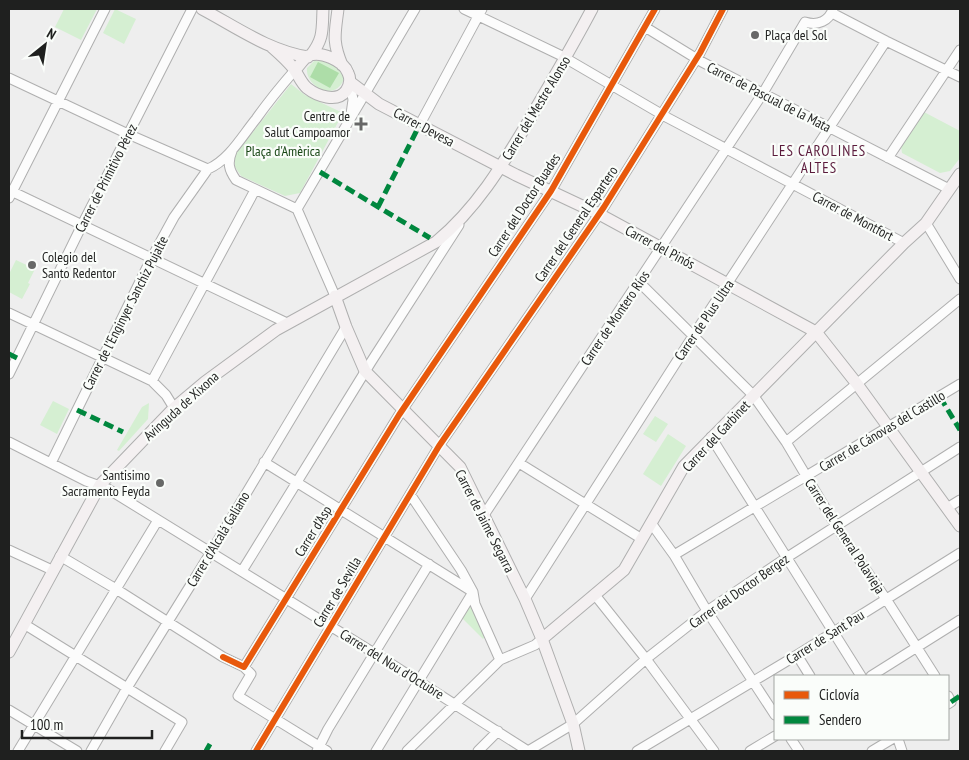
<svg xmlns="http://www.w3.org/2000/svg" width="969" height="760" viewBox="0 0 969 760" font-family="'PT Sans Narrow',sans-serif">
	<style>
		.green { fill: #d5efd2 }
		.water { fill: #addda8 }
		.lines { fill: none; stroke-linecap: round; stroke-linejoin: round }
		.street-casing { stroke: #afafaf; stroke-width: 11 }
		.secondary-casing { stroke: #afafaf; stroke-width: 13 }
		.street { stroke: #fcfcfc; stroke-width: 9 }
		.secondary { stroke: #f4f0f1; stroke-width: 11 }
		.quiet { stroke: #00873e; stroke-width: 5; stroke-dasharray: 10 5; stroke-linecap: butt }
		.cycleway-casing { stroke: #fafdfa; stroke-width: 9 }
		.cycleway { stroke: #e8590c; stroke-width: 6 }
		.poi-dot { fill: #676867; stroke: #fafdfa; stroke-width: 2 }
		.labels { text-anchor: middle; stroke-width: 4.5; stroke-linejoin: round; paint-order: stroke }
		.poi-label { font-size: 14px; fill: #1f201f; stroke: #fafdfa; text-anchor: start }
		.street-label { font-size: 14px; fill: #1f201f; stroke: #fafdfa }
		.park-label { font-size: 14px; fill: #184615; stroke: #fafdfa }
		.neighbourhood-label { font-size: 15px; letter-spacing: 1px; fill: #5b1b3c; stroke: #fafdfa }
	</style>
	<rect width="100%" height="100%" fill="#eee"/>
	<path class="green" d="M64,9H97L81,40L55,27Z
		M115,9L136,19L124,44L103,33Z
		M314,61C326,59 340,66 344,78C337,103 305,87 307,68Z
		M291,84L305,95L343,113L300,193L285,196L241,176L235,167L234,156Z
		M924,112L960,131V158L950,171L940,173L902,153L901,146Z
		M16,260L35,269L28,283L30,284L22,299L9,292V274Z
		M53,401L69,409L57,434L40,425Z
		M149,403L148,419L119,451L117,450L142,407Z
		M655,416L668,424L656,442L643,434Z
		M668,434L686,446L661,486L643,474Z
		M469,607L476,608L487,634L483,639L462,618Z"/>
	<path class="water" d="M318,62L339,73L330,88L310,77Z"/>
	<g class="lines">
		<defs>
			<path id="street" d="M464,9L560,55L668,118L904,243
				M832,13L886,41L960,77
				M645,27L702,62L949,189
				M9,78L128,134L208,169
				M350,82L353,100L351,114
				M419,126L482,9
				M232,151C227,163 229,170 236,180L297,209
				M888,158L960,50
				M9,190L287,323
				M9,198L105,9
				M297,209L415,9
				M297,209L335,296
				M926,223L960,279
				M639,282L753,395L786,442L836,526L886,599L935,676
				M9,313L152,381L166,395L174,408
				M9,374L82,225L192,9
				M152,381L255,190
				M711,437L861,676
				M9,442L86,481L108,489L374,653L528,751
				M786,442L960,299
				M264,462L473,592
				M51,463L151,259L174,217L208,169C229,160 242,136 256,119C268,102 281,86 295,70
				M519,463L642,539
				M410,494L461,570L473,592L475,604L500,660
				M947,508L960,500
				M484,515L763,93L805,22C818,26 829,21 833,9
				M651,523L674,555L707,611L775,715
				M9,550L52,570
				M674,555L960,384
				M60,556L116,589L223,657L244,667L251,674L238,696L327,751
				M242,571L371,362L459,225
				M595,595L646,659L714,751
				M525,599L693,336L886,41
				M24,624L182,722L165,751
				M797,655L810,676
				M244,667L399,415L551,191L655,9
				M871,676L960,620
				M948,696L951,702L948,704
				M9,710L77,751
				M791,739L799,751
				M898,739L902,751
				M18,751L158,520
				M91,751L127,688L211,552L346,327
				M256,751L439,446L604,207L700,53L723,9
				M317,751L328,729L429,564
				M376,751L473,592
				M407,751L500,660L535,645L542,639
				M478,751L498,731
				M528,751L573,724L646,659L707,611L786,558L960,447
				M637,751L797,655L960,553
				M750,751L775,736
				M872,751L892,739"/>
			<path id="secondary" d="M202,9C236,27 269,51 308,57
				M338,9C335,34 332,41 342,65
				M272,47C280,54 288,61 294,69C299,76 301,83 307,88C317,96 337,103 346,91C350,85 351,79 348,73C344,61 320,50 308,56C303,59 299,66 295,70
				M311,55C324,38 322,30 323,9
				M350,82L379,104L516,175L599,214L816,332L857,384L960,526
				M335,296L346,327L365,371L460,467L525,599L542,639L573,724L579,751
				M542,639L624,570L684,466L904,243L926,223L960,174
				M9,652L100,485L174,408L205,382L276,330L436,242C476,209 502,166 528,122C550,84 572,47 592,9"/>
		</defs>
		<use href="#street" class="street-casing"/>
		<use href="#secondary" class="secondary-casing"/>
		<use href="#street" class="street"/>
		<use href="#secondary" class="secondary"/>
		<path class="quiet" d="M320,172L430,238
			M378,207L419,126
			M9,354L17,358
			M940,397L960,430
			M77,410L123,432
			M951,702L960,696
			M206,751L210,744"/>
		<defs>
			<path id="cycleway" d="M223,657L244,667L399,415L551,191L655,9
				M256,751L439,446L604,207L700,53L723,9"/>
		</defs>
		<use href="#cycleway" class="cycleway-casing"/>
		<use href="#cycleway" class="cycleway"/>
	</g>
	<g class="poi-dot">
		<circle cx="755" cy="35" r="5"/>
		<path d="M358.5 116.5h5v5h5v5h-5v5h-5v-5h-5v-5h5z"/>
		<circle cx="32" cy="265" r="5"/>
		<circle cx="160" cy="483" r="5"/>
	</g>
	<g class="labels">
		<g class="poi-label">
			<text x="765" y="40">Plaça del Sol</text>
			<text x="350" y="121" text-anchor="end">Centre de<tspan x="350" dy="16">Salut Campoamor</tspan></text>
			<text x="42" y="262">Colegio del<tspan x="42" dy="16">Santo Redentor</tspan></text>
			<text x="150" y="480" text-anchor="end">Santisimo<tspan x="150" dy="16">Sacramento Feyda</tspan></text>
		</g>
		<g class="street-label">
			<text transform="translate(769 97) rotate(27)" y="5">Carrer de Pascual de la Mata</text>
			<text transform="translate(536 108) rotate(-59)" y="5">Carrer del Mestre Alonso</text>
			<text transform="translate(424 127) rotate(28)" y="5">Carrer Devesa</text>
			<text transform="translate(106 178) rotate(-63)" y="5">Carrer de Primitivo Pérez</text>
			<text transform="translate(524 205) rotate(-57)" y="5">Carrer del Doctor Buades</text>
			<text transform="translate(853 216) rotate(28)" y="5">Carrer de Montfort</text>
			<text transform="translate(576 224) rotate(-56)" y="5">Carrer del General Espartero</text>
			<text transform="translate(660 247) rotate(28)" y="5">Carrer del Pinós</text>
			<text transform="translate(125 313) rotate(-63)" y="5">Carrer de l'Enginyer Sanchiz Pujalte</text>
			<text transform="translate(615 318) rotate(-56)" y="5">Carrer de Montero Ríos</text>
			<text transform="translate(704 320) rotate(-56)" y="5">Carrer de Plus Ultra</text>
			<text transform="translate(181 406) rotate(-42)" y="5">Avinguda de Xixona</text>
			<text transform="translate(882 431) rotate(-31)" y="5">Carrer de Cánovas del Castillo</text>
			<text transform="translate(716 436) rotate(-47)" y="5">Carrer del Garbinet</text>
			<text transform="translate(485 521) rotate(63)" y="5">Carrer de Jaime Segarra</text>
			<text transform="translate(313 531) rotate(-58)" y="5">Carrer d'Asp</text>
			<text transform="translate(845 536) rotate(57)" y="5">Carrer del General Polavieja</text>
			<text transform="translate(218 539) rotate(-59)" y="5">Carrer d'Alcalá Galiano</text>
			<text transform="translate(739 591) rotate(-35)" y="5">Carrer del Doctor Bergez</text>
			<text transform="translate(337 592) rotate(-59)" y="5">Carrer de Sevilla</text>
			<text transform="translate(825 637) rotate(-32)" y="5">Carrer de Sant Pau</text>
			<text transform="translate(392 664) rotate(32)" y="5">Carrer del Nou d'Octubre</text>
		</g>
		<g class="park-label">
			<text x="283" y="156">Plaça d'Amèrica</text>
		</g>
		<g class="neighbourhood-label">
			<text x="819" y="156">LES CAROLINES<tspan x="819" dy="17">ALTES</tspan></text>
		</g>
	</g>
	<rect width="969" height="760" fill="none" stroke="#1f201f" stroke-width="20"/>
	<rect x="774" y="675" width="175" height="65" fill="#fafdfa" stroke="#a2a5a2"/>
	<rect x="784" y="691" width="25" height="8" fill="#e8590c" stroke="#a2a5a2"/>
	<text x="819" y="700" font-size="15" fill="#1f201f">Ciclovía</text>
	<rect x="784" y="716" width="25" height="8" fill="#00873e" stroke="#a2a5a2"/>
	<text x="819" y="725" font-size="15" fill="#1f201f">Sendero</text>
	<g transform="translate(45 45) rotate(30)" stroke="#fafdfa" stroke-width="4" paint-order="stroke">
	<path d="M0-4L9 19L0 12L-9 19Z" fill="#1f201f"/>
	<text y="-8" font-size="14" font-weight="bold" text-anchor="middle" fill="#1f201f">N</text>
	</g>
	<path d="M22 730v8h130v-8" fill="none" stroke="#1f201f" stroke-width="2.5"/>
	<text x="30" y="730" font-size="15" fill="#1f201f" stroke="#fafdfa" stroke-width="4" paint-order="stroke">100 m</text>
</svg>
